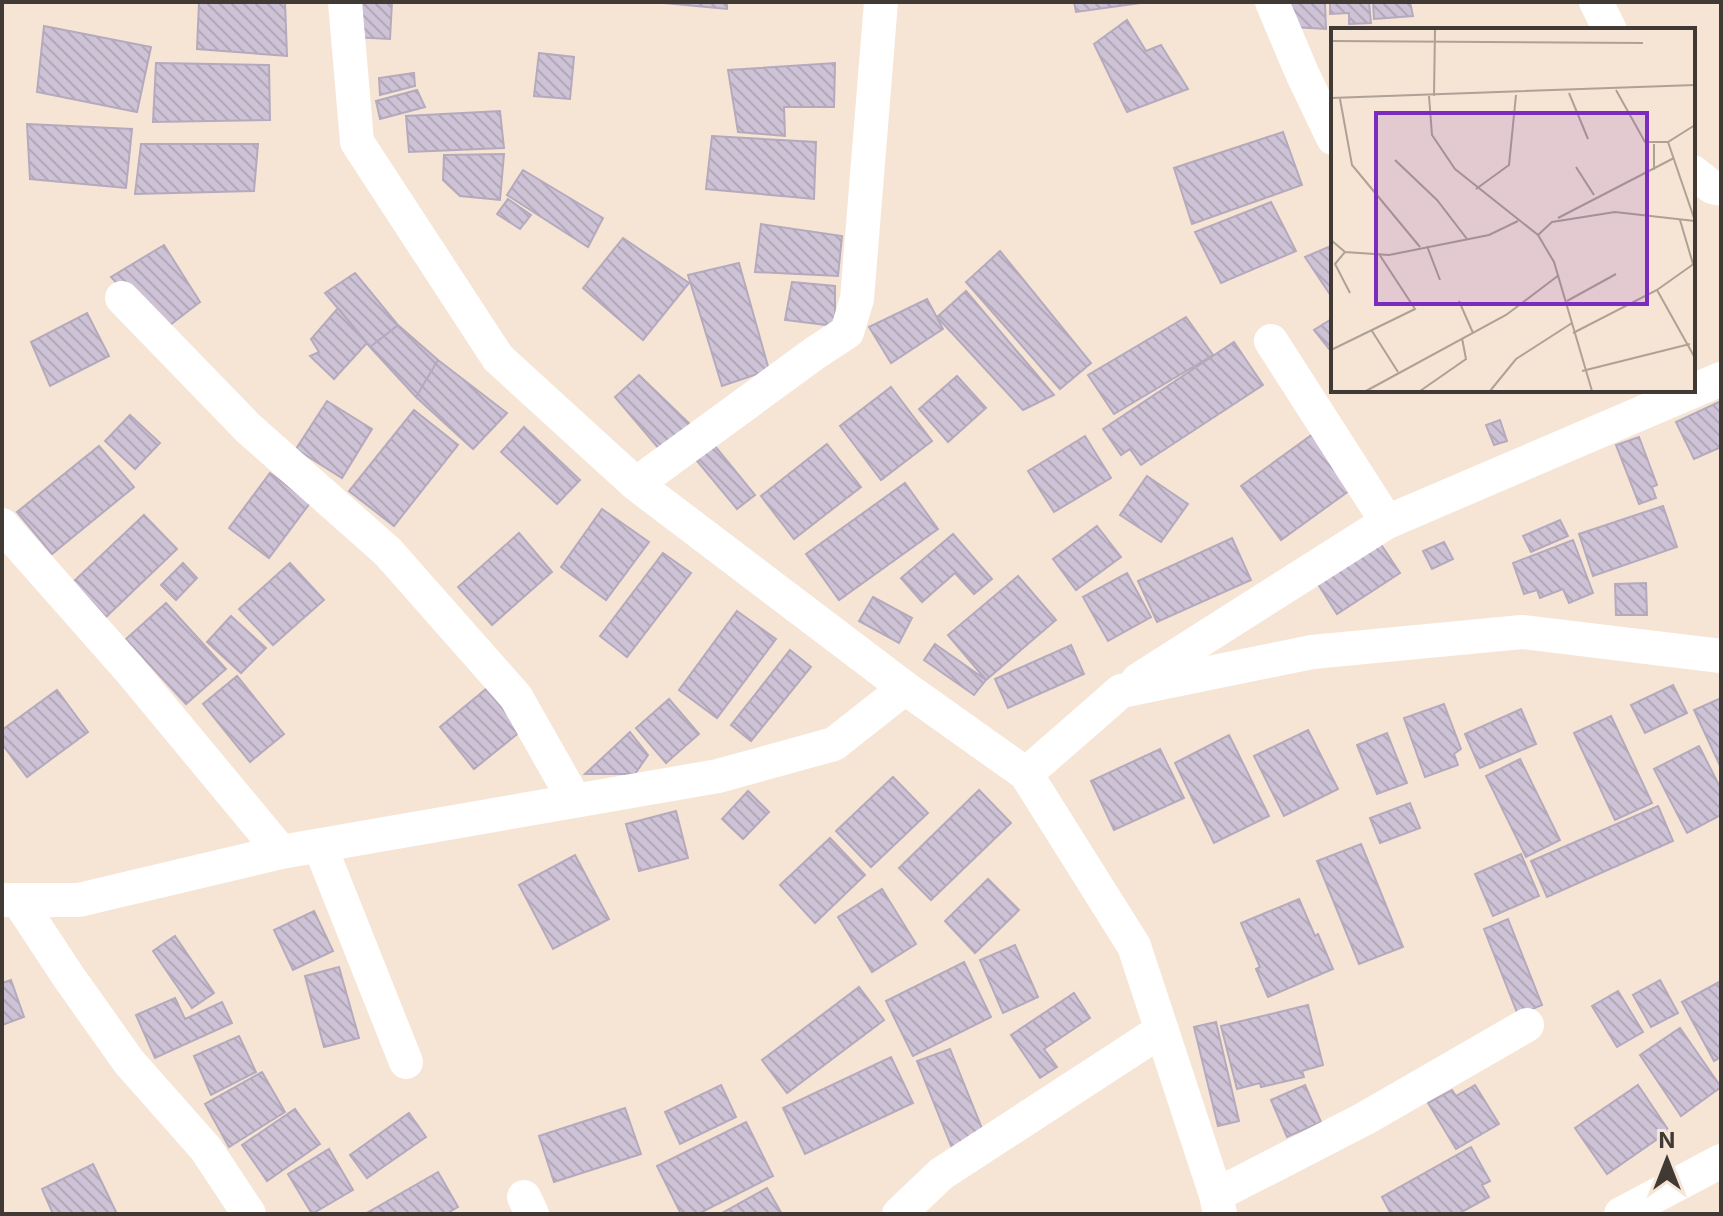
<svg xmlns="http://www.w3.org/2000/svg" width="1723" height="1216" viewBox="0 0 1723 1216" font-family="Inter,sans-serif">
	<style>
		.building { fill: url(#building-back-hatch); stroke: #b5aabd; stroke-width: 2 }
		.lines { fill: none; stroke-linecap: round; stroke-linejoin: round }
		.street { stroke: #fff; stroke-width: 34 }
		.inset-road { fill: none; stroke: #aea195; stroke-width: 2 }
		.view { fill: #7b2cbf; fill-opacity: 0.15; stroke: #7b2cbf; stroke-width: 4 }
		.inset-edge { fill: none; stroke: #413a34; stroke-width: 4 }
	</style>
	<defs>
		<pattern id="building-back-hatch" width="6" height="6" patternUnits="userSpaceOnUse" patternTransform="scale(2)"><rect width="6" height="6" fill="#cec3d6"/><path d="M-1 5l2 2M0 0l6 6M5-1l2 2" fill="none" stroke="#b2a8b8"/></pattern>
	</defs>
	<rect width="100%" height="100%" fill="#f6e5d5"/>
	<path class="building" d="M199,2H285L287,56L197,49Z
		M352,2H392L390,39L351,37Z
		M653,2H727V9Z
		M1074,2H1148L1076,12Z
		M1291,2H1325L1326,29L1293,27Z
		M1330,2H1369L1371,23L1349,24V13L1330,14Z
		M1373,2H1410L1413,16L1374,19Z
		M1127,20L1146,51L1161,45L1188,89L1127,112L1094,44Z
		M44,26L151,47L137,112L37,92Z
		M539,53L574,57L570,99L534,96Z
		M156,63L269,65L270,120L153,122Z
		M835,63L834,107H784L785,136L738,132L728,70Z
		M414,73L415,86L380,95L379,78Z
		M417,90L425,107L380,119L376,101Z
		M500,111L504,148L409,152L406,116Z
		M27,124L132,129L126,188L30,179Z
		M1283,132L1302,185L1192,224L1174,168Z
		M712,136L816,142L814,199L706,189Z
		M141,144H258L254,191L135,194Z
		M504,154L500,200L460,196L443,180L444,155Z
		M523,170L603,218L588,247L507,195Z
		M508,199L531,215L520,229L497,214Z
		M1271,202L1296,251L1221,283L1195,232Z
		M761,224L842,236L838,276L755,272Z
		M623,238L689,283L643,340L583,288Z
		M164,245L200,302L161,332L111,277Z
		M1333,245V299L1305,257Z
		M1000,251L1091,363L1060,389L966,282Z
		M739,263L769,370L722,386L688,275Z
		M355,273L398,325L370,347L325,293Z
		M792,282L835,286V326L785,320Z
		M966,291L1054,395L1023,410L937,317Z
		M927,299L943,329L891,363L869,327Z
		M338,308L367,343L334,379L310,356L319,352L311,339Z
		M87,313L109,356L50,386L31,342Z
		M1186,317L1213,355L1114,414L1088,375Z
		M1333,318V354L1314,330Z
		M398,325L438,360L416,397L370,347Z
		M1234,342L1263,385L1141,465L1130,449L1121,455L1103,429Z
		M438,360L507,413L473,449L416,397Z
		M639,375L696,430L666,457L615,397Z
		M957,376L986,408L948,442L919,409Z
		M891,387L932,441L881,480L840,426Z
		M327,401L372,429L342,478L296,449Z
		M1721,401V447L1694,459L1676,422Z
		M414,410L458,445L394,526L349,491Z
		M130,415L160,443L135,469L105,441Z
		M1500,420L1507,441L1494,445L1486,425Z
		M524,427L580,480L557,504L501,452Z
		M1313,434L1353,488L1281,540L1241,486Z
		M1085,436L1111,478L1054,512L1028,471Z
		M1639,437L1657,485L1652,487L1656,498L1639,504L1616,445Z
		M710,440L755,495L737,509L692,455Z
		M827,444L861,487L794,539L761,496Z
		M99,446L134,487L52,554L17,512Z
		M270,473L310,503L269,558L229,528Z
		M1147,476L1188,504L1161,542L1120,515Z
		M905,483L938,529L839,600L806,554Z
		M1663,506L1677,547L1593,576L1579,534Z
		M602,509L649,542L606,600L561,567Z
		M144,515L177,549L106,617L73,582Z
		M1560,520L1568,536L1531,552L1523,536Z
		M1097,526L1121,557L1076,590L1053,559Z
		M519,533L552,572L492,625L458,587Z
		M953,534L992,579L974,594L955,573L922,602L901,578Z
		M1232,538L1251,580L1157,622L1138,581Z
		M1378,540L1400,573L1337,614L1316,581Z
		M1573,540L1593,593L1569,603L1563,589L1540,598L1537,590L1524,594L1513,563Z
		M1444,542L1453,559L1432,569L1423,551Z
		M663,553L691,573L627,657L600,636Z
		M183,563L197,578L176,600L161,585Z
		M290,563L324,600L273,645L239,609Z
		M1127,573L1151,617L1108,641L1083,597Z
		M1018,576L1056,620L986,680L948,635Z
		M1646,583L1647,615H1616L1615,584Z
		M873,597L912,618L899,643L859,621Z
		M166,603L226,669L186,704L126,639Z
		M737,611L776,639L717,718L679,690Z
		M231,616L266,648L241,673L207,642Z
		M935,644L986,680L974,695L924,660Z
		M1071,645L1084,674L1008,708L995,679Z
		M790,650L811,667L751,741L731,725Z
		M237,676L284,734L250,762L203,704Z
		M1673,685L1687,713L1645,733L1631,705Z
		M486,689L521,731L474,769L440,727Z
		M57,690L88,732L27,777L2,744V730Z
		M1721,698V768L1694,710Z
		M669,699L699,734L666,763L636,728Z
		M1444,704L1461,749L1454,754L1458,765L1425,777L1404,718Z
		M1521,709L1536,744L1480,768L1465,734Z
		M1611,716L1652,803L1615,820L1574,733Z
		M1308,730L1338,789L1284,816L1254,756Z
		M630,732L648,755L635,774H585Z
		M1387,733L1407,783L1377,794L1357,745Z
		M1229,735L1269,816L1214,843L1175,763Z
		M1699,746L1721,789V815L1687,833L1654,769Z
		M1160,749L1184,798L1114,830L1091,781Z
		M1520,759L1560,840L1526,857L1486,776Z
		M893,777L928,813L871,867L836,831Z
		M979,790L1011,823L931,900L899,868Z
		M748,791L769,812L743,839L722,819Z
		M1410,803L1420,828L1380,843L1370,818Z
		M1658,806L1673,841L1547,897L1531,861Z
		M676,811L688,858L639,871L626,824Z
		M830,838L865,875L815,923L780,885Z
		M1361,844L1403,947L1359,964L1317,861Z
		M1521,854L1539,896L1493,916L1475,874Z
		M575,855L609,919L553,949L519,885Z
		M988,879L1019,910L975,953L945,921Z
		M882,889L916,944L872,972L838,917Z
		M1299,899L1315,936L1318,934L1333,969L1268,997L1256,969L1260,967L1241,923Z
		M314,911L333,951L293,970L274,930Z
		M1508,919L1542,1005L1518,1015L1484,929Z
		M175,936L214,993L192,1008L153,951Z
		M1015,945L1038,997L1003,1013L980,960Z
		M964,962L991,1017L913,1056L886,1001Z
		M339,967L359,1038L324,1047L305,976Z
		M11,980L24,1017L2,1025V983Z
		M1660,980L1678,1013L1651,1027L1633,995Z
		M1721,981V1057L1714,1061L1682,1002Z
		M859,987L884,1020L787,1093L762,1060Z
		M1618,991L1643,1032L1617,1047L1592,1006Z
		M1074,993L1090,1018L1044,1049L1057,1067L1040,1078L1011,1035Z
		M175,998L185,1019L222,1002L232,1023L155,1058L136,1015Z
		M1308,1005L1323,1065L1302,1071L1304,1077L1261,1087L1260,1083L1237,1089L1221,1026Z
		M1216,1022L1239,1121L1218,1126L1194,1027Z
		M1680,1028L1721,1087L1681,1116L1640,1055Z
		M239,1036L256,1072L211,1095L194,1056Z
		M950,1049L985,1136L952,1148L917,1061Z
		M891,1057L913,1103L805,1154L783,1108Z
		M262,1072L285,1112L229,1147L205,1104Z
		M721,1085L736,1117L680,1144L665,1112Z
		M1305,1085L1321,1122L1287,1137L1271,1100Z
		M1475,1085L1499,1124L1456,1149L1428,1103L1452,1090L1456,1096Z
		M1638,1085L1669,1131L1607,1174L1575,1128Z
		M625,1108L641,1154L554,1182L539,1136Z
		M295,1109L320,1144L267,1181L242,1145Z
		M409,1113L426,1137L367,1178L350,1155Z
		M746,1122L773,1176L698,1214H681L657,1166Z
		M1471,1147L1490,1181L1482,1185L1489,1197L1458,1214H1391L1382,1197Z
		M329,1149L353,1190L312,1214L288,1174Z
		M93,1164L117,1214H53L42,1189Z
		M438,1172L458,1207L446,1214H365Z
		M767,1188L782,1214H720Z"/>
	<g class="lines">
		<path class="street" d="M345,2L357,142L498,358L636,484L905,688L1026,774L1134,946L1216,1195L1220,1214
			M1272,2L1302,73L1333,138
			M1596,2L1610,30
			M1693,172L1712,187L1721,189
			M122,298L248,428L388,552L516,697L575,801
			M1271,341L1387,522
			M636,484L815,353L847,332L857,299L881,2
			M2,525L130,670L281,852
			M1138,680L1387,522L1721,379
			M1026,774L1121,691L1312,652L1522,632L1721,656
			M320,846L406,1062
			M2,900H79L281,852L718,776L834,744L905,688
			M18,900L68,976L129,1062L206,1149L249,1214
			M1216,1195L1364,1119L1527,1025
			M524,1197L532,1214
			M899,1214L941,1174L1162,1030
			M1621,1214L1721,1161"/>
	</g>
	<g transform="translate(1331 28)">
		<rect width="364" height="364" fill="#f6e5d5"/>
		<path class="inset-road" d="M0,13L312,15M285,62L314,114H337L364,97M238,65L257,111M98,68L101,107L124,141L207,207L223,234L261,363M103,68L104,1M0,70L364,57M9,71L21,137L89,219M337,114L364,193M64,132L106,172L136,211M245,139L263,167M323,142V116M145,161L178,137L185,67M227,190L343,130M349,192L362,236M207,207L221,194L284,184L364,193M0,212L14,224L58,227L158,207L187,193M96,218L109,252M14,224L4,236L19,265M326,262L364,330M128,273L142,305M236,273L285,246M41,303L67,344M242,305L326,262L364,235M0,322L84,281L48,226M251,343L359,316M35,363L175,287L228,247M89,363L135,331L131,310M159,363L185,331L241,295"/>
		<path class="view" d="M45,85H316V276H45Z"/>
		<rect width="364" height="364" class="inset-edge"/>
	</g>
	<rect width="1723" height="1216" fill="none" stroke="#413a34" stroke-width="8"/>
	<g transform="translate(1667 1160)" stroke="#f6e5d5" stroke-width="6" paint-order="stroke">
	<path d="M0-6L14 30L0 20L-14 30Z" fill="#413a34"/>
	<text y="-12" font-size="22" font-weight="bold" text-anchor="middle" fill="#413a34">N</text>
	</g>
</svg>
